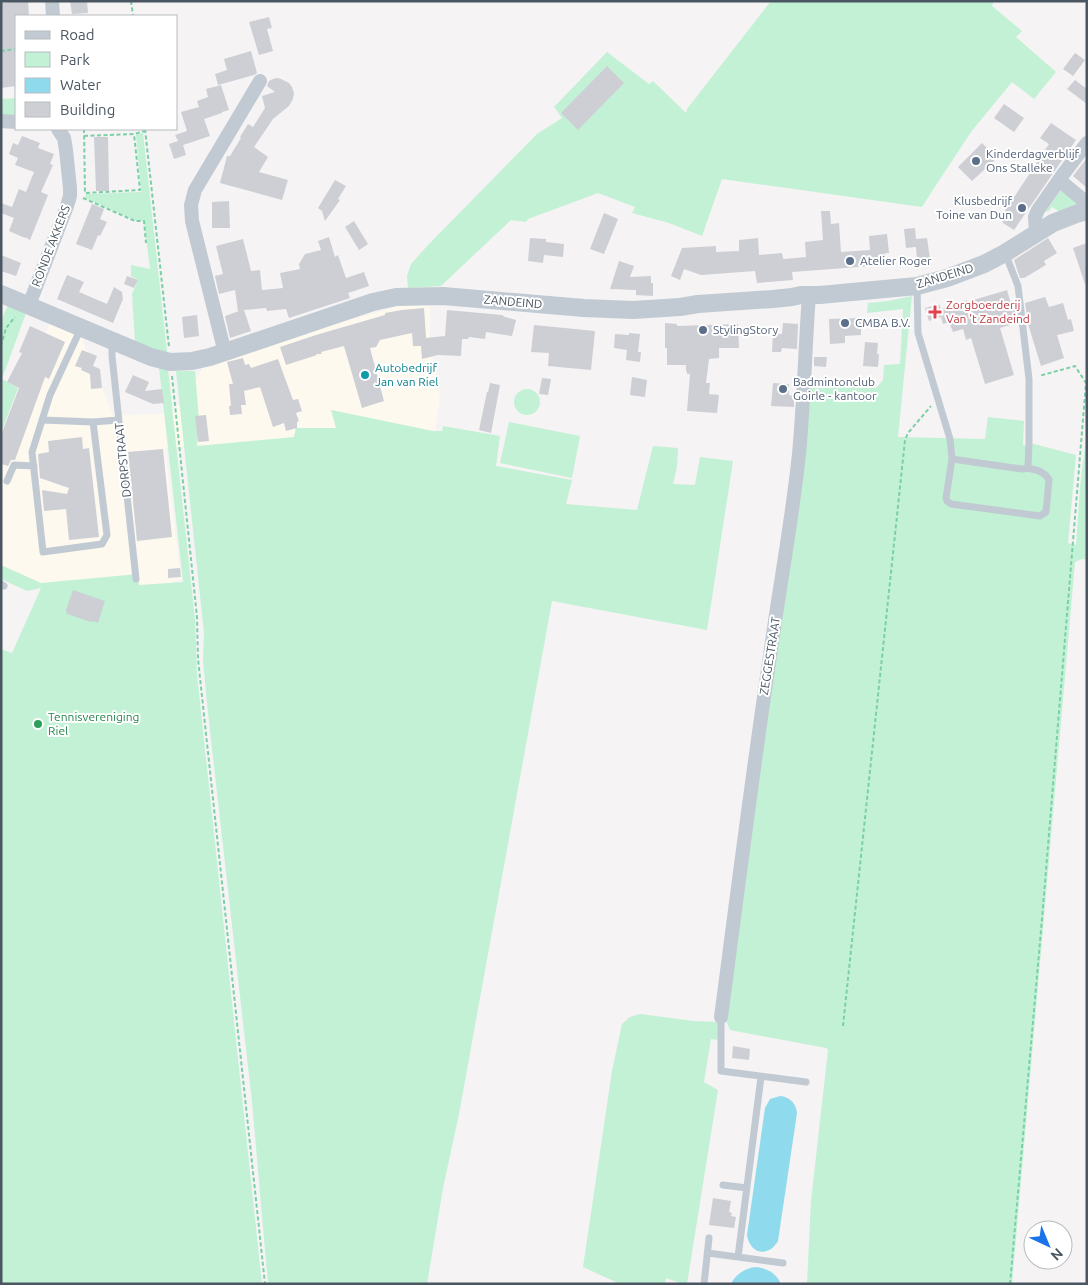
<svg xmlns="http://www.w3.org/2000/svg" width="1088" height="1285" viewBox="0 0 1088 1285" font-family="Ubuntu,sans-serif">
	<style>
		.commercial { fill: #fdf9ef }
		.green { fill: #c3f1d5 }
		.water { fill: #90daee }
		.building { fill: #cdcfd5 }
		.lines { fill: none; stroke-linecap: round; stroke-linejoin: round }
		.path { stroke: #7ad0a6; stroke-width: 2; stroke-dasharray: 4 2.5; stroke-linecap: butt }
		.service { stroke: #c1cad2; stroke-width: 7 }
		.minor { stroke: #c1cad2; stroke-width: 14 }
		.tertiary { stroke: #c1cad2; stroke-width: 18 }
		.service-dot { fill: #5c6f8a; stroke: #fff; stroke-width: 2 }
		.health-dot { fill: #e0444e; stroke: #fff; stroke-width: 2 }
		.culture-dot { fill: #0f9aa8; stroke: #fff; stroke-width: 2 }
		.leisure-dot { fill: #2e9e5b; stroke: #fff; stroke-width: 2 }
		.labels { text-anchor: middle; stroke-width: 4; stroke-linejoin: round; paint-order: stroke }
		.service-label { font-size: 12px; fill: #4e5e75; stroke: #fff; text-anchor: start }
		.street-label { font-size: 12px; fill: #4a5661; stroke: #fff }
		.health-label { font-size: 12px; fill: #be3a42; stroke: #fff; text-anchor: start }
		.culture-label { font-size: 12px; fill: #0d838f; stroke: #fff; text-anchor: start }
		.leisure-label { font-size: 12px; fill: #27864d; stroke: #fff; text-anchor: start }
	</style>
	<rect width="100%" height="100%" fill="#f5f3f3"/>
	<path class="commercial" d="M430,304V339L440,399L435,432L332,410L336,428H296L294,437L289,439L165,448L181,579L151,591L37,586L1,566V434L21,383L50,323L81,337L113,415L162,414L185,402L203,367L341,322L400,306Z"/>
	<path class="green" d="M771,1H994L992,6L1022,31L1016,37L1056,72L1034,99L1012,82L971,132L940,179L922,207L722,179L702,236L669,223L632,213L635,207L598,193L528,219L526,222L511,220L441,286L408,288L407,276L411,264L429,244L537,134L562,118L554,107L607,52L649,84L653,81L686,113L687,110V109Z
		M16,98V117H1V99Z
		M143,133L167,352L157,350L135,342L132,294L138,280L131,276V265L150,269L144,221H137L85,198L86,194L141,192L136,135Z
		M1061,190L1079,205L1060,212L1052,207L1048,212L1046,211Z
		M912,296L898,437L985,439L988,417L1024,421L1023,445L1034,444L1076,455L1068,543L1076,545L1080,488L1087,429V560L1082,559L1075,562L1012,1284H807L811,1201L828,1050L826,1048L730,1030L725,1018L809,385L876,388L883,380L884,365L900,364L903,309L867,313L868,303L888,301Z
		M8,305L26,313L2,379L18,388L1,433V321Z
		M159,367L168,369L195,620L197,674L262,1284H1V649L12,653L41,588L27,591L1,579V565L41,583L138,574L139,585L183,582Z
		M176,371H195L199,420L197,446L294,437L296,428H336L331,410L433,431H442L443,426L500,436L496,466L572,480L566,504L637,510L653,446L678,448L677,467L673,484L695,485L700,457L733,461L707,630L552,601L459,1114L443,1188L427,1284H268L252,1102L208,713L203,661L204,633Z
		M514 402a13 13 0 1 1 26 0a13 13 0 1 1-26 0Z
		M509,422L580,436L572,478L500,463Z
		M640,1014L694,1021L718,1022L719,1040L711,1039L704,1082L718,1090L687,1284H683L666,1278L665,1284H620L583,1267L612,1071L622,1024L630,1017Z"/>
	<path class="water" d="M780,1096C790,1097 796,1103 797,1113L778,1241C768,1258 750,1254 747,1235L765,1108L770,1099Z
		M755,1267C767,1268 776,1273 781,1284H731C736,1274 744,1269 755,1267Z"/>
	<path class="building" d="M20,1H28L29,16H16V86L1,88V3Z
		M70,1H87L88,13L72,14Z
		M269,17L272,28L267,29L273,51L259,55L249,22Z
		M251,51L257,73L254,75L218,85L215,74L227,70L224,59Z
		M1075,53L1085,60L1073,76L1063,69Z
		M607,66L624,83L578,130L561,113Z
		M277,78L281,79L289,83L292,87L294,93L293,99L289,106L273,119L254,147L268,157L259,172L288,180L282,200L220,183L227,156H230L241,138L240,137L248,124L253,127L265,108L262,96L275,92L267,86L269,81L273,79Z
		M1075,80L1087,89V104L1067,89Z
		M221,85L229,110L222,112V113L204,119L210,136L183,145L186,155L174,159L169,144L178,141L175,135L187,131L181,112L199,107L197,101L208,97L206,89Z
		M1004,104L1024,118L1014,132L994,118Z
		M1051,123L1076,140L1014,230L1003,223L1001,217L1049,144L1040,138Z
		M22,136L40,143L38,148L54,154L50,164L53,165L41,192L48,195L30,240L25,237V238L9,231L14,218L1,213V203L12,207L19,189L26,192L34,172L15,165L18,158L9,154L13,143L18,145Z
		M94,137H108L109,191H96Z
		M982,143L997,158L972,181L958,167Z
		M1087,158V188L1073,176Z
		M335,180L346,186L338,199L340,200L325,221L322,211L318,208Z
		M229,201L230,228H212V202Z
		M92,204L104,209L100,219L107,222L100,236L98,235L92,250L76,244Z
		M821,211H830L831,224L839,223L841,252L870,250L869,236L887,234L889,253H885L886,255L884,256L885,265L792,272L793,280L757,283L755,271L701,275L684,269L680,280L671,276L682,248L716,246V252L739,251V240L758,238L759,255L782,253L783,258L784,259L806,257L805,242L823,240Z
		M604,213L618,219L604,254L590,249Z
		M354,221L368,244L359,250L345,227Z
		M915,228L916,239L927,238L930,259L917,260L916,247L906,248L904,229Z
		M329,237L335,257L338,255L346,278L364,272L369,286L348,293L350,298L289,318L286,309L267,311L266,308L244,310L251,331L230,338L225,316L239,311H238L235,290L219,294L215,276L223,274L216,246L243,239L251,271L260,270L262,290L283,288L280,273L300,269L299,264L305,254L321,250L318,241Z
		M530,238L546,239V242L564,244L563,257L544,255L543,263L528,261Z
		M1048,238L1057,253L1044,261L1046,265L1024,278H1020L1014,260Z
		M1087,243V283L1085,284L1073,248Z
		M1,255L21,263L16,276L1,271Z
		M619,261L634,266L630,277L651,276V283H653V296L636,295V290L610,289Z
		M67,275L84,282L79,292L107,304L114,287L122,292L123,299L113,323L57,299Z
		M127,276L138,280L134,288L124,284Z
		M1007,290L1012,308L1015,307L1017,323L1000,328L1014,375L985,384L971,338L966,340L963,329L953,332L949,322L943,324L941,317L929,321L925,308L939,304L941,309L967,300V302Z
		M1045,297L1049,307L1063,303L1068,320L1071,319L1074,331L1057,335L1064,358L1041,366L1028,324L1025,303Z
		M424,308L426,338L445,336L447,310L502,315L505,317L516,320L512,336L486,332L485,339L469,337L468,339H462L461,356L438,355L422,359L421,346H413L412,333L380,340L376,347L370,348L384,401L362,408L344,346L321,352L322,354H316L317,355L286,365L280,347L316,335L385,315V313L402,310Z
		M197,315L199,336L184,338L182,317Z
		M861,318V335L845,336V343L830,344L829,319Z
		M665,323L677,324V326L738,324L739,348H719V358L709,359L706,383H710L709,394L719,395L717,413L687,411L690,374H687V372L686,371V365H667V348H665Z
		M783,323L798,324L797,349L782,348L781,352H772L773,334H782Z
		M534,325L595,331L591,370L548,366L549,353L531,352Z
		M30,326L65,342L49,379L45,377L15,460H11L8,466L1,464V435L19,388L7,382L22,353L19,352Z
		M629,333L640,334L638,352H641L640,362L626,360L627,350L614,348L615,334L629,335Z
		M865,342L878,343L877,354H879L878,367L863,366Z
		M82,350L97,356L93,366L100,369L102,388L91,389L90,374L81,370L82,368L75,366Z
		M814,357H827L826,367L814,366Z
		M243,358L245,365L249,364L251,368L278,359L293,400L298,399L302,411L296,413L299,421L297,422V428L286,431L284,423L273,427L260,387L244,391L246,405H241L242,414L230,415L229,406H231L229,384H233L227,362Z
		M133,375L149,382L145,391L162,389L164,403L153,404L125,392Z
		M632,377L647,380L645,397L630,395Z
		M542,378L551,379L548,395L539,394Z
		M490,383L500,385L491,433L479,430L487,392H488Z
		M773,383L789,384V395L794,396V407L771,406Z
		M206,415L209,441L198,442L195,416Z
		M82,437L83,449L89,448L99,537L69,540L66,509L44,511L42,490L67,494L69,488L40,478L38,454L49,452L48,441Z
		M163,449L172,537L137,541L128,452Z
		M180,568L181,577L168,578V569Z
		M73,590L105,601L98,623L92,621L91,622L67,614L66,610Z
		M733,1046L750,1049L749,1060L732,1058Z
		M713,1198L731,1201L729,1212L732,1213L731,1216L736,1217L734,1228L709,1225Z"/>
	<g class="lines">
		<path class="path" d="M131,1L133,16
			M1,51L16,49
			M84,129L85,193L140,190L134,134
			M145,129L169,347
			M84,136L134,134L145,131
			M83,198L135,221H144L146,243
			M1,346L6,328L15,317
			M172,376L197,617L198,659L265,1284
			M843,1026L905,440L908,433L931,406
			M1010,1284L1042,919L1086,383L1075,366L1039,376"/>
		<path class="service" d="M1005,253L1018,286L1029,379V444L1028,467
			M917,286L918,333L950,439L952,459L946,498L947,501L951,504L1040,516L1046,512L1049,480C1045,471 1031,467 1022,469L952,459
			M81,328L50,395L32,452L43,552L102,544L107,535L93,422
			M112,341V356L136,579
			M42,420L93,422L118,420
			M7,481L14,465L34,466
			M1,584L4,586
			M721,1017V1071L806,1082
			M723,1185L747,1188
			M708,1253L783,1263
			M738,1257L761,1077
			M704,1284L709,1238"/>
		<path class="minor" d="M52,1L53,16
			M1,121L16,122
			M1059,180L1082,199L1086,211
			M1036,232L1035,217L1038,210L1064,173L1087,143
			M29,305L67,206L70,196V188L66,150L64,138L58,129
			M225,353L192,221L191,205L195,190L260,81
			M721,1017C737,896 752,776 770,656C779,589 792,522 799,454C804,401 805,348 809,295"/>
		<path class="tertiary" d="M1,294L151,357L170,362L192,361L210,357L373,302L396,297L443,296L584,308L633,310L680,307L698,304L773,299L792,297L801,295H820L917,286L947,278L984,264L1005,253L1053,223L1076,214L1087,211"/>
	</g>
	<g class="service-dot">
		<circle cx="976" cy="161" r="5"/>
		<circle cx="1022" cy="208" r="5"/>
		<circle cx="850" cy="261" r="5"/>
		<circle cx="845" cy="323" r="5"/>
		<circle cx="703" cy="330" r="5"/>
		<circle cx="783" cy="389" r="5"/>
	</g>
	<path class="health-dot" d="M932.5 304.5h5v5h5v5h-5v5h-5v-5h-5v-5h5z"/>
	<circle class="culture-dot" cx="365" cy="375" r="5"/>
	<circle class="leisure-dot" cx="38" cy="724" r="5"/>
	<g class="labels">
		<g class="service-label">
			<text x="986" y="158">Kinderdagverblijf<tspan x="986" dy="14">Ons Stalleke</tspan></text>
			<text x="1012" y="205" text-anchor="end">Klusbedrijf<tspan x="1012" dy="14">Toine van Dun</tspan></text>
			<text x="860" y="265">Atelier Roger</text>
			<text x="855" y="327">CMBA B.V.</text>
			<text x="713" y="334">StylingStory</text>
			<text x="793" y="386">Badmintonclub<tspan x="793" dy="14">Goirle - kantoor</tspan></text>
		</g>
		<g class="street-label">
			<text transform="translate(51 246) rotate(-69)" y="4">RONDE AKKERS</text>
			<text transform="translate(945 276) rotate(-17)" y="4">ZANDEIND</text>
			<text transform="translate(513 302) rotate(5)" y="4">ZANDEIND</text>
			<text transform="translate(123 460) rotate(-96)" y="4">DORPSTRAAT</text>
			<text transform="translate(770 656) rotate(-81)" y="4">ZEGGESTRAAT</text>
		</g>
		<g class="health-label">
			<text x="946" y="309">Zorgboerderij<tspan x="946" dy="14">Van 't Zandeind</tspan></text>
		</g>
		<g class="culture-label">
			<text x="375" y="372">Autobedrijf<tspan x="375" dy="14">Jan van Riel</tspan></text>
		</g>
		<g class="leisure-label">
			<text x="48" y="721">Tennisvereniging<tspan x="48" dy="14">Riel</tspan></text>
		</g>
	</g>
	<rect width="1088" height="1285" fill="none" stroke="#4a5661" stroke-width="5"/>
	<rect x="15" y="15" width="162" height="115" fill="#ffffff" stroke="#b7bbc0"/>
	<rect x="25" y="31" width="25" height="8" fill="#c1cad2" stroke="#b7bbc0"/>
	<text x="60" y="40" font-size="15" fill="#4a5661">Road</text>
	<rect x="25" y="52" width="25" height="15" fill="#c3f1d5" stroke="#b7bbc0"/>
	<text x="60" y="65" font-size="15" fill="#4a5661">Park</text>
	<rect x="25" y="78" width="25" height="15" fill="#90daee" stroke="#b7bbc0"/>
	<text x="60" y="90" font-size="15" fill="#4a5661">Water</text>
	<rect x="25" y="102" width="25" height="15" fill="#cdcfd5" stroke="#b7bbc0"/>
	<text x="60" y="115" font-size="15" fill="#4a5661">Building</text>
	<g transform="translate(1048 1245) rotate(136)"><circle r="24" fill="#ffffff" stroke="#b7bbc0"/>
	<path d="M0-4L9 19L0 12L-9 19Z" fill="#1a73e8"/>
	<text y="-8" font-size="14" font-weight="bold" text-anchor="middle" fill="#4a5661">N</text>
	</g>
</svg>
